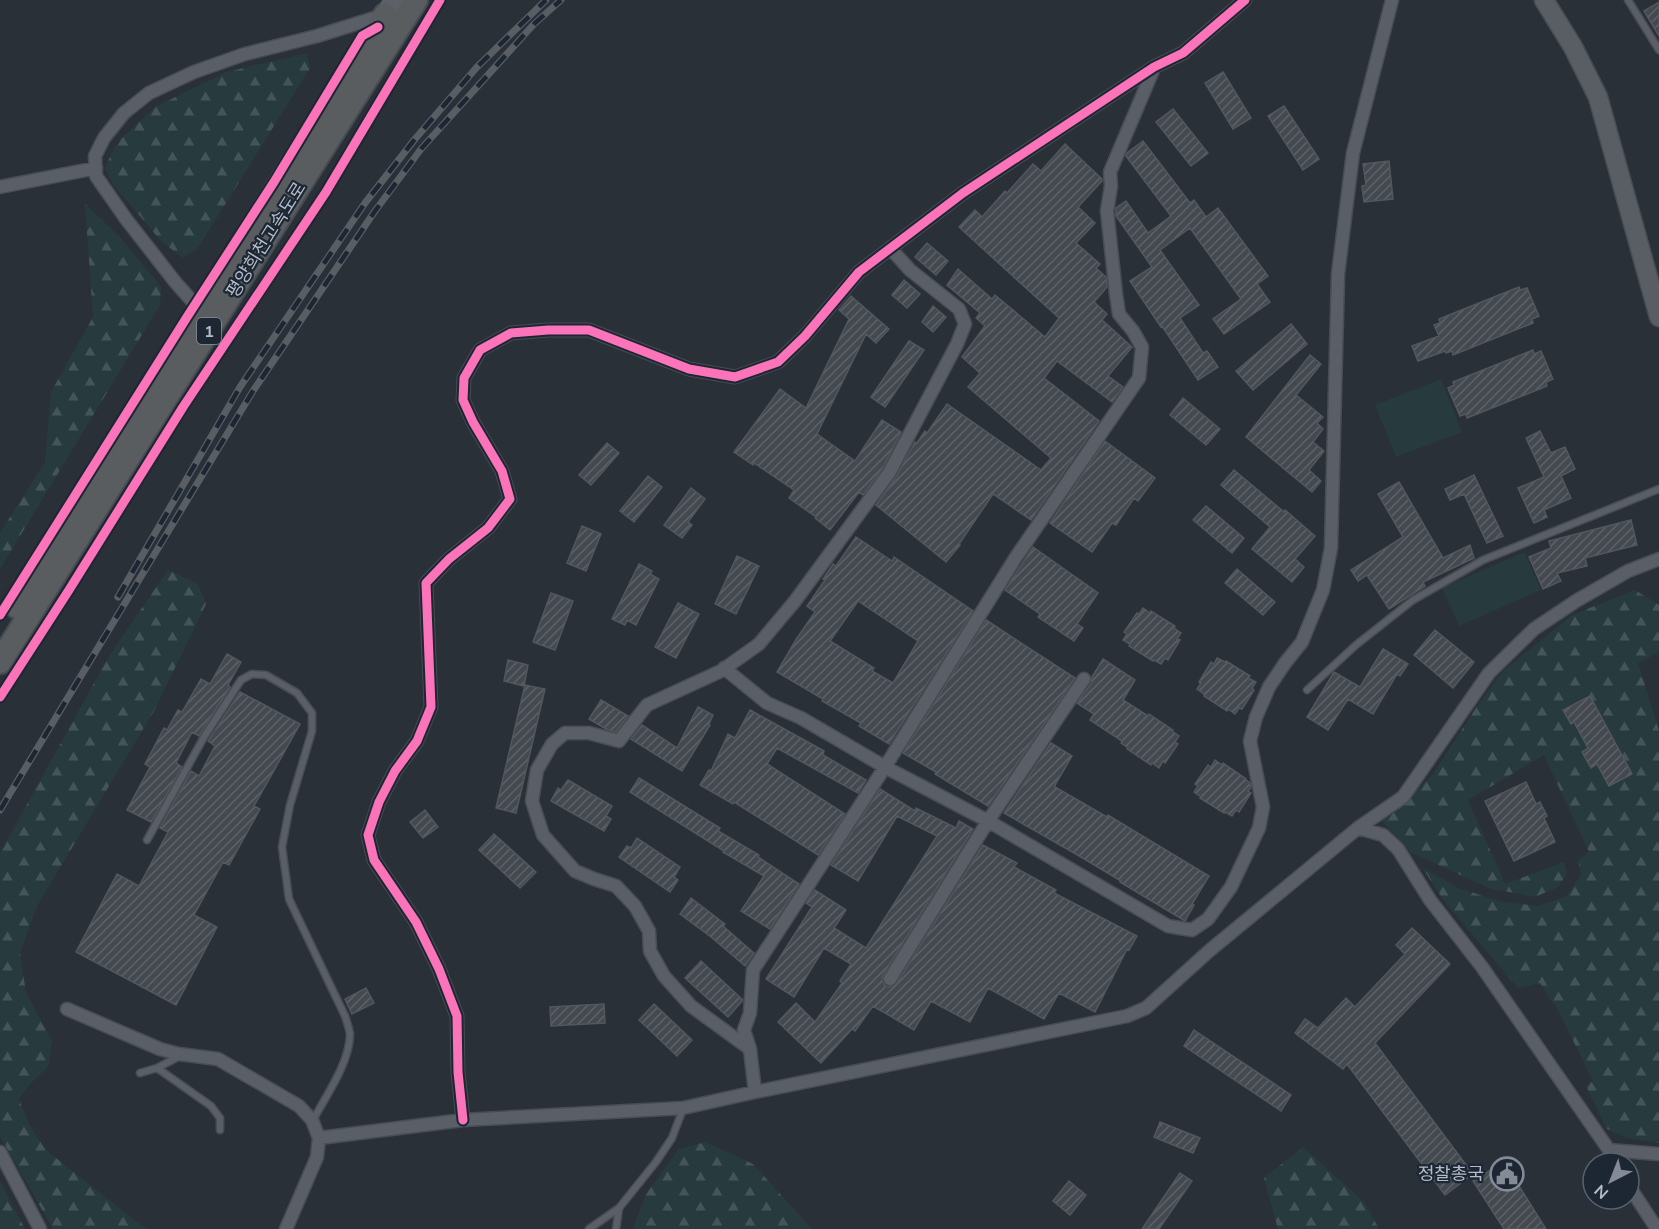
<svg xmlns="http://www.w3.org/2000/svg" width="1659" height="1229" viewBox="0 0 1659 1229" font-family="Mulish,'Noto Sans KR',sans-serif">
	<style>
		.forest { fill: url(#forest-firs) }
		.pitch { fill: #273a3e }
		.building { fill: url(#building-hatch); stroke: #52575f; stroke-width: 1.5; fill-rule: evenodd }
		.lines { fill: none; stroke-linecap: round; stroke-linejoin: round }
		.lane-casing { stroke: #484c53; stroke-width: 9 }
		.street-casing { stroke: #484c53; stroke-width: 15 }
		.secondary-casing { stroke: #484c53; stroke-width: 21 }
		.primary-casing { stroke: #484c55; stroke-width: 22 }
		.highway-casing { stroke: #474c53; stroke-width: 26 }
		.lane { stroke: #5a5e66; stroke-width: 6 }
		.street { stroke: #5a5e66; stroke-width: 12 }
		.secondary { stroke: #595d64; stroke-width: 18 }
		.primary { stroke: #5c6168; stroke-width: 20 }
		.highway { stroke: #5a5d60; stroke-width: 22 }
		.rail-casing { stroke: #595d64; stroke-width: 7 }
		.rail { stroke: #1d2633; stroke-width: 4.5; stroke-dasharray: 14; stroke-linecap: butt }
		.cycleway-casing { stroke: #1d2633; stroke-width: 13 }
		.cycleway { stroke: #fb73b8; stroke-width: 9 }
		.labels { text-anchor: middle; stroke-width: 4.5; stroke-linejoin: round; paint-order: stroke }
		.shield { fill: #1d2633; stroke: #878f9c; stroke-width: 1.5 }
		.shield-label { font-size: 16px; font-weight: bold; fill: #b4bcc9 }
		.street-label { font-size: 18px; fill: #b4bcc9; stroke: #1d2633 }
		.poi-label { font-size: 18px; fill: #b4bcc9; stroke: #1d2633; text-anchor: end }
	</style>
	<defs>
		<pattern id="forest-firs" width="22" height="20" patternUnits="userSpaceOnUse" patternTransform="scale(1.5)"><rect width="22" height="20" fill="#273a3e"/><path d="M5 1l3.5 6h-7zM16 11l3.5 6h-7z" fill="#445559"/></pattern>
		<pattern id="building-hatch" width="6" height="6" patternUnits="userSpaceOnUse" patternTransform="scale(1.5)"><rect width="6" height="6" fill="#444950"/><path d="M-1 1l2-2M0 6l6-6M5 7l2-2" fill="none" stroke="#5d6168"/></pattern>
	</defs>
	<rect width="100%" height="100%" fill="#2a3038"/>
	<path class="forest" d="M307,53L310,68L198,248L183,258L161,241L112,183L105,168L112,152L120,140L155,107L227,72Z
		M85,204L119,236L161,287L160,305L0,569V533L45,462L51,392L93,317Z
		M168,570L198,584L206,604L154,711L37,906L20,953L26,993L52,1040L48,1067L29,1085L19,1099L30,1126L46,1150L133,1219L147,1229H53L0,1136V853L109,656Z
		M1635,590L1659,605V652L1638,663L1659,731V1143L1628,1138L1607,1129L1586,1086L1593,1081L1558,1010L1540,983L1518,988L1444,901L1422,867L1458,888L1499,901L1538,906L1567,896L1581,875L1578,860L1589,852L1544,755L1468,800L1505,884L1564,862L1567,874L1558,887L1535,897L1489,888L1410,852L1381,820L1397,811L1433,774L1476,708L1501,673L1572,615Z
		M706,1142L753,1164L812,1229H633L646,1194L679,1149Z
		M1303,1147L1365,1203L1379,1229H1278L1264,1178Z
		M0,1181L25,1229H0Z"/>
	<path class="pitch" d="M1441,379L1462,432L1396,457L1375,405Z
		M1524,552L1541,590L1459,626L1442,588Z"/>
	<path class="building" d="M1659,2V36L1644,11Z
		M1223,72L1251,118L1233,129L1205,83Z
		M1284,106L1319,159L1303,170L1268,116Z
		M1173,109L1208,153L1191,166L1156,122Z
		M1143,141L1190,203L1194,200L1206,217L1218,208L1268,276L1257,284L1270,302L1224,334L1213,319L1241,299L1190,228L1160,250L1199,305L1180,318L1203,353L1207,351L1218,367L1198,380L1162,326L1161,327L1130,281L1152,267L1116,216V208L1126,201L1148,233L1171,216L1126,156L1127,153Z
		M1065,144L1102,179V181L1078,207L1095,223L1076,243L1100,264L1096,268L1106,277L1107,287L1094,302L1107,314L1102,320L1132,347L1108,376L1123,387L1112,402L1057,361L1044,378L1099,421L1031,520L993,494L959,544L960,545L946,562L876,505L896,477L915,442L917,443L925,431L927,433L947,404L1041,470L1051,458L968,387L980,373L962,357L985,326L976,318L980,313L947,285L958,269L992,299L995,295L1045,337L1059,318L959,227L975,210L982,217L1005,191L1007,193L1033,164L1041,171Z
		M1389,161L1393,199L1364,202L1362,186L1366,185L1363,164Z
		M927,243L948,261L936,275L915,257Z
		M904,280L920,294L907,308L892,295Z
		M1519,287L1520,290L1527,288L1539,316L1532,319L1533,323L1453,355L1452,351L1446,353L1445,351L1418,361L1412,346L1439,336L1434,325L1440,323L1439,319Z
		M851,296L889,329L876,343L866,334L817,434L855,461L882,420L901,432L882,469L863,495L859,492L830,530L815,518L816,517L789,498L794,490L754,463L753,465L734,452L780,389L806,408L849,319L839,310Z
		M933,306L946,317L933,332L922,322Z
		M1291,324L1307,344L1253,390L1236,371Z
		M909,341L924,350L885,407L871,397Z
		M1533,350L1534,354L1541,351L1553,379L1546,382L1547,386L1467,418L1466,414L1460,416L1448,388L1454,385L1453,382Z
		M1310,355L1321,364L1296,395L1323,417L1317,423L1323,429L1313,442L1324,451L1309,470L1321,481L1312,492L1246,437Z
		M1183,398L1220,429L1206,445L1170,415Z
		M1540,431L1551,453L1565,447L1575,469L1561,476L1571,498L1544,510L1547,517L1534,523L1518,488L1544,477L1526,438Z
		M1105,441L1155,478L1138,501L1134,498L1116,525L1112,523L1092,552L1050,523Z
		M607,443L619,453L591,485L579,475Z
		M1234,470L1284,512L1285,510L1315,536L1295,559L1304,567L1292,582L1252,549L1270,527L1221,485Z
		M1474,475L1503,536L1487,543L1464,494L1450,500L1445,489Z
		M648,476L662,487L634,522L620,511Z
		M1399,482L1443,558L1470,545L1474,558L1423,582L1425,586L1389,609L1367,575L1358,581L1351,570L1403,537L1378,494Z
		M691,488L705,499L688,522L692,525L682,538L664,525Z
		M1206,506L1244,538L1232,553L1193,520Z
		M1631,520L1637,545L1585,558L1587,566L1557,573L1561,581L1543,589L1529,557L1551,548L1549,541Z
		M582,526L601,534L586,571L567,563Z
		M856,537L892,561L894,557L973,611L889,744L859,726L861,723L822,701L823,699L777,672L797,638L815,612L807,606L825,580L823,579L833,564L836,566ZM858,601L918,641L893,683L872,671L874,668L830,641Z
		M1033,547L1098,593L1077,624L1083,628L1074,641L1038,617L1040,614L1005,590Z
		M737,556L759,566L736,614L715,604Z
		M639,564L652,571L650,574L659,579L636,625L627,620L625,625L612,619Z
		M1237,569L1275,602L1263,615L1225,583Z
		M551,593L573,601L555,650L533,642Z
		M678,603L699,614L676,658L655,647Z
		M1143,608L1150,613L1151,611L1175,626L1174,628L1181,633L1177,639L1180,640L1168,660L1165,658L1161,664L1154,660L1153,661L1129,646L1130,644L1123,640L1127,634L1124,632L1137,613L1139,614Z
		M986,620L1075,678L988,806L935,774L936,772L903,753Z
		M1435,630L1474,662L1453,688L1414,655Z
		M1383,649L1408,664L1400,676L1397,674L1373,714L1348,699L1328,730L1307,717L1334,672L1360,687Z
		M227,654L241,662L228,685L230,687L199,736L192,732L176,763L182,767L151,822L127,810L150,767L145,764L164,728L167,730L178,710L182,712L201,679L210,684Z
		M1217,658L1225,662L1226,661L1250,676L1248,678L1256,682L1252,688L1254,690L1242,709L1239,708L1235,714L1228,709L1227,711L1204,696V694L1197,689L1201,683L1199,682L1211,662L1214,664Z
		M1103,659L1135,680L1123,700L1148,716L1149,714L1173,730L1172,731L1179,736L1175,742L1178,744L1165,763L1163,761L1159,768L1152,763L1151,765L1127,749L1128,748L1121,743L1122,741L1090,720L1094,714L1077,703L1091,684L1092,677Z
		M508,660L528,665L524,686L504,681Z
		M525,685L545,689L516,813L496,808Z
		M240,692L300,724L254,806L260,809L229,865L223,862L194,915L217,927L176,1005L76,952L117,874L139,886L168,832L160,828L191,771L199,776L215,746L208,741Z
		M1590,696L1632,774L1609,786L1597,764L1591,768L1582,752L1588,748L1574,722L1571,724L1563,710Z
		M601,700L628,716L616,732L606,729L589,719Z
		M698,707L713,715L709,724L710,725L682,771L631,739L642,725L677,748Z
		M750,710L824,751L823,755L866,780L858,793L777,748L767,764L845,814L818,855L734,802L733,804L700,785L709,770L711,771L728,734L735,738Z
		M1051,743L1072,756L1055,785V787L1107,817L1108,815L1209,876L1192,904L1194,905L1185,921L1120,882L1121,881L1081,857L1004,813Z
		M1215,760L1222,765L1223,763L1246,779V780L1250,783L1251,787L1248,791L1251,793L1239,812L1236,810L1232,816L1225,812L1224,813L1200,798L1201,797L1194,792L1198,786L1195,784L1208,765L1211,767Z
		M639,778L720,828L718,831L759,855L758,857L799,884L770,929L741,911L764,876L723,852L724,851L630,792Z
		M568,780L612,806L606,816L611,819L604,831L551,801L558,788L561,790Z
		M1526,782L1536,804L1540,802L1547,816L1544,818L1555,842L1514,861L1485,801Z
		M880,789L915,811L916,808L956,828L959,821L973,829L883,975L882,979L885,986L890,987L897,983L983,845L1017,863L1014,867L1056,890L1054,893L1137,936L1129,950L1127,949L1095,1012L1059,993L1044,1019L988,988L970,1022L931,1001L914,1030L873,1006L855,1031L852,1029L821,1063L778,1022L796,1003L815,1022L842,983L840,981L851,964L824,948L794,997L766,979L812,907L806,903L815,890L846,910L834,928L866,948L937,836L897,816L858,881L831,865Z
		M425,810L438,827L423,838L410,822Z
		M494,834L536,872L520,888L479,850Z
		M637,838L680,867L674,877L678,880L670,892L619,857L627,846L631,848Z
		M691,898L725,924L723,926L754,953L745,966L711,937L680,914Z
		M1412,928L1450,964L1375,1043L1473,1174L1445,1195L1347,1064L1343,1069L1295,1033L1305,1019L1318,1028L1346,998L1355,1007L1405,954L1396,945Z
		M701,961L743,1000L728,1017L685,978Z
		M366,988L374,1003L352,1014L345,999Z
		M604,1004L605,1023L551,1026L550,1007Z
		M654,1004L692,1040L677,1056L639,1020Z
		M1194,1030L1291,1095L1281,1111L1184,1046Z
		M1160,1122L1200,1138L1193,1153L1154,1137Z
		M1504,1162L1546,1229H1504L1473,1181Z
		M1180,1173L1192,1181L1159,1229H1142Z
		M1069,1181L1086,1195L1070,1215L1053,1201Z"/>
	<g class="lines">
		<defs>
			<path id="lane" d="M1628,0L1659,50
				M1307,690L1356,645L1413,600L1483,560L1659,489
				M147,840L204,737L241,680L252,674L266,675L297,693L312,713V731L290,805L282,847L289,899L345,1016C347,1022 349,1028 350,1034C350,1062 326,1096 313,1120
				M157,1068L180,1056
				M140,1073L157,1068L211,1106L220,1118V1130
				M589,1229L619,1208
				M616,1229L619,1208L656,1162L672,1138L683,1109"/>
			<path id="street" d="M0,187L96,168
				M201,311L176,283L126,219L96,176L95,156L104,138L124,113L149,93L194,72L245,54L317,36L384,15
				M724,668L767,703L801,718L885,767L988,821L1168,926L1192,930L1208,919L1231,887L1259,828L1263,807L1250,741L1256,717L1269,687L1285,663L1302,642L1323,590L1331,548L1338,274L1353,153L1392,0
				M1358,828L1383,835L1398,849L1430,900L1482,967L1609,1150L1616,1163
				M890,979L988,821L1084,679
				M67,1009L160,1049L179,1054L218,1059L299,1106L312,1120L319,1138L317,1157L286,1229
				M750,1049L691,1006L664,976L650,951L649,931L635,906L616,886L594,879L575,871L543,835L532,801L537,770L552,744L565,733H589L619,741L647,705L721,671L759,644L795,601L889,473L957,344L965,324L959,309L910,270L890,248
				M755,1092L750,1049L744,1030L750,1013L753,970L885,767L1016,557L1139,378L1142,347L1133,331L1119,314L1116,294L1107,211L1111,186L1110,172L1154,68
				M463,1120L458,1072L457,1016L439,969L416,922L374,860L368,835L379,802L395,771L417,741L431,707L426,583L449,559L488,528L510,499L502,471L473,422L463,400L464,378L480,350L511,333L548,330H589L689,369L735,377L778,362L805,336L859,272L963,193L1154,67L1183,53L1245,0
				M319,1138L463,1120L683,1108L755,1092L1127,1016L1146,1008L1209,951L1358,828L1403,797L1489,673L1534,629L1576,601L1628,571L1659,559
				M1609,1150L1659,1154
				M0,1152L40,1229
				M1629,1186L1657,1229"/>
			<path id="secondary" d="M1544,0L1573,47L1598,97L1659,317"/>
			<path id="primary" d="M385,15L395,0"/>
			<path id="highway" d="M17,607L385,15
				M0,662L416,0"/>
		</defs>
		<use href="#lane" class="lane-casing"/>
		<use href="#street" class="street-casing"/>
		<use href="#secondary" class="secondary-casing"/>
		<use href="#primary" class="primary-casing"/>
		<use href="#highway" class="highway-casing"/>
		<use href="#lane" class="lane"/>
		<use href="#street" class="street"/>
		<use href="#secondary" class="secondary"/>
		<use href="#primary" class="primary"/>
		<use href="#highway" class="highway"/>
		<defs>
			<path id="rail" d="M118,597L240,387L365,203L415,139L477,67L546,0
				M0,810L253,391L375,211L421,149L534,24L561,0"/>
		</defs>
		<use href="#rail" class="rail-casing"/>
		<use href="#rail" class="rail"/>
		<defs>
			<path id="cycleway" d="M0,615L187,317L274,182L362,36L378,27
				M0,697L69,590L183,407L326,192L440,0
				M463,1120L458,1072L457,1016L439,969L416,922L374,860L368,835L379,802L395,771L417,741L431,707L426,583L449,559L488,528L510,499L502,471L473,422L463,400L464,378L480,350L511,333L548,330H589L689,369L735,377L778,362L805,336L859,272L963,193L1154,67L1183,53L1245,0"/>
		</defs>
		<use href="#cycleway" class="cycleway-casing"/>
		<use href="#cycleway" class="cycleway"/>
	</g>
	<defs>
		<symbol id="civic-ring" viewBox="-11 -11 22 22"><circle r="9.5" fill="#1d2633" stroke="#848b96" stroke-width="1.5"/><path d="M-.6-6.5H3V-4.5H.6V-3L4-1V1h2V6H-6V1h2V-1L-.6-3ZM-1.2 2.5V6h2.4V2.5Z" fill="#848b96"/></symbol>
	</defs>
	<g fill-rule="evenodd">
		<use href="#civic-ring" x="1488" y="1155" width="38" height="38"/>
	</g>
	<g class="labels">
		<rect class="shield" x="197" y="318" width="24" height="26" rx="4.5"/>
		<g class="shield-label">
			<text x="209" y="337">1</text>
		</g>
		<g class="street-label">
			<text transform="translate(266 240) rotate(-58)" y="6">평양희천고속도로</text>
		</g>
		<g class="poi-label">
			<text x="1484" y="1180">정찰총국</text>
		</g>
	</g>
	<g transform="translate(1611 1181) rotate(222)"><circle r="28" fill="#1d2633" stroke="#59626f" stroke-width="1.5"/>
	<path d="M0-4.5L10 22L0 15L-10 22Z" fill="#848b96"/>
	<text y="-9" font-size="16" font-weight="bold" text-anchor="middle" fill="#b4bcc9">N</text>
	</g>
</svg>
